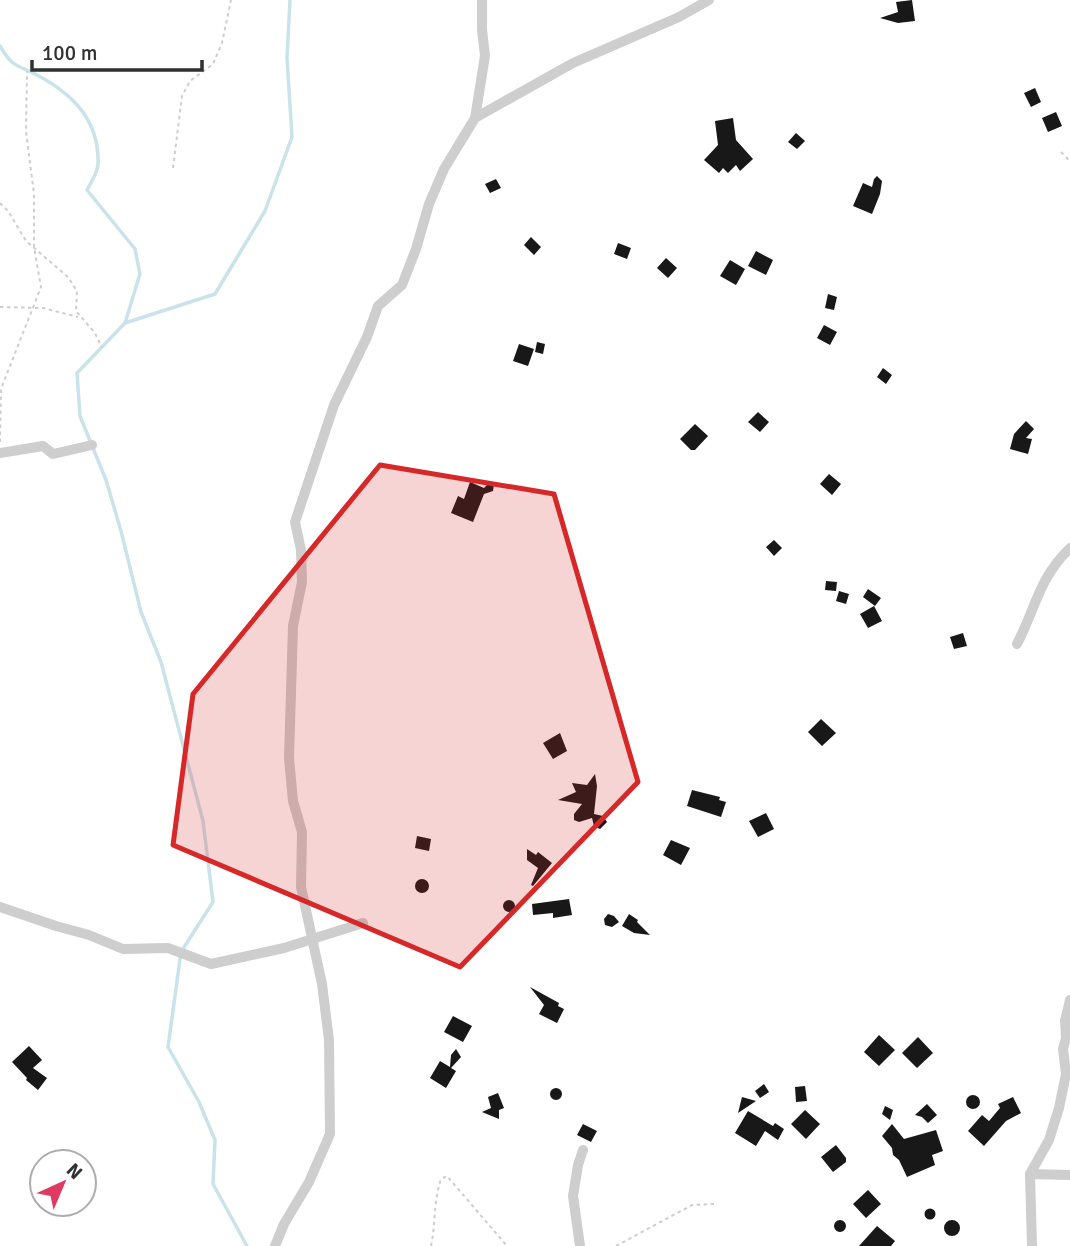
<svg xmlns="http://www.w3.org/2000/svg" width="1070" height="1246" viewBox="0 0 1070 1246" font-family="Signika,sans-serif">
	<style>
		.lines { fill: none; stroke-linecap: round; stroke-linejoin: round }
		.stream { stroke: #cae3ea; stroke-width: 3.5 }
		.building { fill: #181818 }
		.path { stroke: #cecece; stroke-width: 2; stroke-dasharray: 3.5 3.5; stroke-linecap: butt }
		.street { stroke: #cecece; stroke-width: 10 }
		.marked { fill: #d62828; fill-opacity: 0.2; stroke: #d62828; stroke-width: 5; stroke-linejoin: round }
	</style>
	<rect width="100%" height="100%" fill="#fff"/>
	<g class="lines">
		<path class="stream" d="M0,46C13,68 16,64 37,75C73,94 100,121 98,165C97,173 91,183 87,190L135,249L140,274L125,323
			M247,1246L213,1184L215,1140L199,1102L168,1047L181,952L213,902L203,821L161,662L141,612L121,531L106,480L80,416L77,373L125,323L215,294L265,211L292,137L287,58L290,0"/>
	</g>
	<path class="building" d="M912,0L915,21L898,23L880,18L898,12L896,2Z
		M1035,88L1041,102L1031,107L1024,93Z
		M1056,112L1062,126L1048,132L1042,118Z
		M733,118L736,140L753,159L740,171L736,165L728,173L723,168L719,173L704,160L718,145L715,121Z
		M796,133L805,141L797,149L788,142Z
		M877,176L882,181L880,194L872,214L853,206L863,183L872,187L874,179Z
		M496,179L501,188L490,193L485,184Z
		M531,237L541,247L534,255L524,245Z
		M618,243L631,248L627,259L614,254Z
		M756,251L773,260L766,275L748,266Z
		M666,258L677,268L668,278L657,268Z
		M730,260L745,269L736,285L720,276Z
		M828,294L837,297L834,310L825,308Z
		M824,325L837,332L830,345L817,338Z
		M537,342L545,344L543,354L535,352Z
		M519,344L534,349L528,366L513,361Z
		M883,368L892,375L886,384L877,377Z
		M758,412L769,422L760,432L748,422Z
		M1026,421L1034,429L1026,438L1032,439L1028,454L1010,449L1014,434Z
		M695,424L708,436L695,450H691L680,439Z
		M829,474L841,484L832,495L820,484Z
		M470,482L484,488L487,485L494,484L493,491L484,494L473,522L451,513L458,496L464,499Z
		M774,540L782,548L774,556L766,547Z
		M826,581L837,582L836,591L825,590Z
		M868,589L881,598L875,606L863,597Z
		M839,591L849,594L846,604L836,601Z
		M874,606L882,621L868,628L860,614Z
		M963,633L967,646L954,649L950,637Z
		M821,719L836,733L822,746L808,732Z
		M560,733L567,751L553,759L543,743Z
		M595,774L597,786L594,814L603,816L607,822L600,829L594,826L592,818L579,822L574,820V814L582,804L558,800L576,792L572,783L587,785Z
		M692,790L720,797L719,800L726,802L721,817L687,806Z
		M766,813L774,829L758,837L749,821Z
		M417,836L431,839L429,851L415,848Z
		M671,840L690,848L681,865L663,855Z
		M527,849L536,855L538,852L552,863L533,886L531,885L538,868L527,860Z
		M415 886a7 7 0 1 1 14 0a7 7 0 1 1-14 0Z
		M569,899L572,915L553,918V913L533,915L532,904Z
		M503 906a6 6 0 1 1 12 0a6 6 0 1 1-12 0Z
		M608,914L614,916L619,922L612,927L605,925L604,919Z
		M629,914L638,920L637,922L650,935L634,933L622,926Z
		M530,987L559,1003L558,1006L564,1009L557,1023L539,1014L544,1005Z
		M453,1016L472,1026L463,1042L444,1032Z
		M879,1035L895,1050L879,1066L864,1052Z
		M918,1037L933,1053L917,1068L902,1053Z
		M29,1046L42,1060L33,1068L47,1078L38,1090L26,1080L27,1078L12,1062Z
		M456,1049L461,1057L451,1068L456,1071L446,1088L430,1078L440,1061L450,1067L451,1055Z
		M764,1084L769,1092L760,1098L755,1091Z
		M805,1086L807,1101L796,1102L795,1087Z
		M550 1094a6 6 0 1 1 12 0a6 6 0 1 1-12 0Z
		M498,1093L504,1108L499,1110V1119L482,1112L491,1108L488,1097Z
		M966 1102a7 7 0 1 1 14 0a7 7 0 1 1-14 0Z
		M742,1097L756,1101L738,1113Z
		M1013,1097L1021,1113L1006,1121L984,1146L968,1131L982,1115L989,1121L1000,1108L998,1104Z
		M927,1104L937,1115L928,1123L922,1117L915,1115Z
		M885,1106L893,1110L890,1120L882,1114Z
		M805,1110L820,1124L806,1139L791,1124Z
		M748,1111L773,1126L775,1123L784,1129L778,1140L765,1131L756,1146L735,1133Z
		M583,1124L597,1131L591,1142L577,1135Z
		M892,1124L904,1139L936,1130L943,1151L932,1155L935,1165L907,1177L899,1160L893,1155L892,1148L882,1136Z
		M836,1145L846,1158V1162L833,1172L821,1157Z
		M868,1190L881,1204L866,1218L853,1204Z
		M924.5 1214a5.5 5.5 0 1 1 11 0a5.5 5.5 0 1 1-11 0Z
		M834 1226a6 6 0 1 1 12 0a6 6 0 1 1-12 0Z
		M944 1228a8 8 0 1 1 16 0a8 8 0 1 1-16 0Z
		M877,1226L895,1241L891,1246H859Z"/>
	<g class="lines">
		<path class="path" d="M1061,152L1070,161
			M173,168L182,96L190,81L213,64L222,43L231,0
			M0,203L8,211L26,241L68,277L77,291L76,311L95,333L102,348
			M0,307L43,308L78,317
			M0,442L1,389L41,287L34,247V194L26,131L27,71
			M431,1246C436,1223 433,1203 441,1179L447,1176L507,1246
			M616,1246L692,1205L714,1204"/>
		<path class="street" d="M475,118L573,63L679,17L709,0
			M0,453L43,446L53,454L92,445
			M1017,644C1036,607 1039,578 1070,548
			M0,907L56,926L89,935L123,949L168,948L211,964L284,948L363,923
			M1030,1174L1070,1175
			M275,1246L284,1224L309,1182L330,1134L329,1040L322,984L301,887L302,832L293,801L289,758L293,626L302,582L301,550L295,522L334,405L367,337L378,306L402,285L416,249L429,204L444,169L475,118L485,56L482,30V0
			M580,1246L573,1196L578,1165L583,1150
			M1032,1246L1030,1174L1049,1140L1059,1108L1066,1074L1063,1049L1066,1038L1065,1021L1070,1000"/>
	</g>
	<path class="marked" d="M380,465L554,494L638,782L460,967L173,845L193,694Z"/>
	<g transform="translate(63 1183) rotate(44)"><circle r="33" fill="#ffffff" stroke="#adadad" stroke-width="2"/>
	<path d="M0-5L12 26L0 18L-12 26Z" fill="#e03a63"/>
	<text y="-10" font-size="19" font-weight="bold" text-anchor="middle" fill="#313131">N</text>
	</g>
	<path d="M32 60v10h170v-10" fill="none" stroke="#313131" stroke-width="3.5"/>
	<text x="42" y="60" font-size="21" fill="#313131" stroke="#ffffff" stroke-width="5" paint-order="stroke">100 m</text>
</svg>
